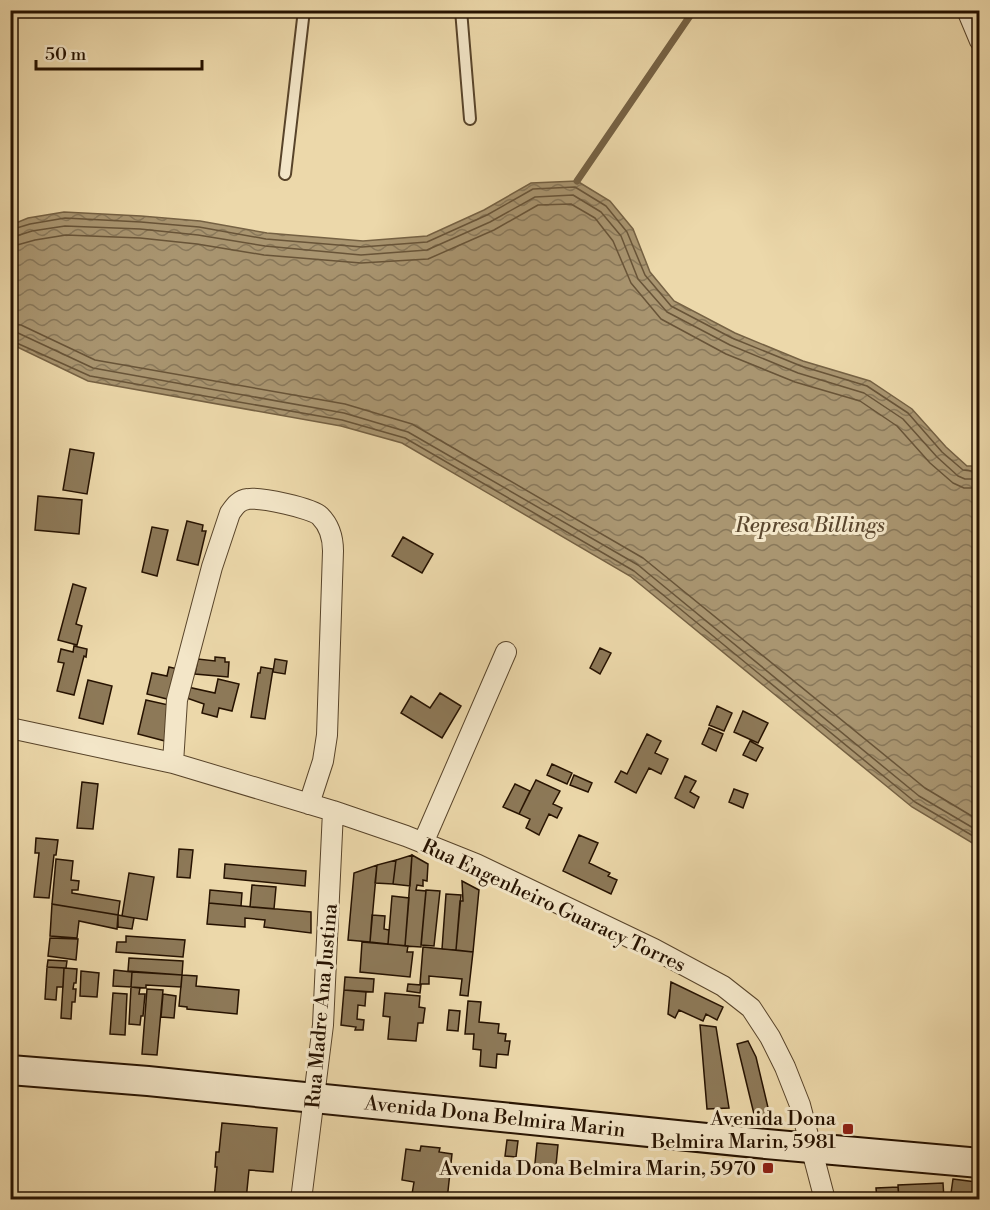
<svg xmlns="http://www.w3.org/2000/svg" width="990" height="1210" viewBox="0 0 990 1210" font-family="'Libre Bodoni',serif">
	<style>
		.water { fill: url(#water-waves); stroke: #756143; stroke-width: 1.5 }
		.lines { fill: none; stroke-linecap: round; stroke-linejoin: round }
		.shore { stroke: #685438; stroke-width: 1.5 }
		.stream { stroke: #756143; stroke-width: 7 }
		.building { fill: #8d7958; stroke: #261200; stroke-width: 1.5 }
		.lane-casing { stroke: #58442a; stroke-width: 14 }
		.street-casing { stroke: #58442a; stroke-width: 22 }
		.secondary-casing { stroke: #261200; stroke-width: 32 }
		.lane { stroke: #f3e6c8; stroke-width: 10 }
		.street { stroke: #f3e6c8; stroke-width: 20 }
		.secondary { stroke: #f3e6c8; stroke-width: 28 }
		.poi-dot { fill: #8f2418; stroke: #f3e6c8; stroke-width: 2 }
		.labels { text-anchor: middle; stroke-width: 6; stroke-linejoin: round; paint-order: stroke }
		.street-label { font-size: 20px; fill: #261200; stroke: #f3e6c8 }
		.poi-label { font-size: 20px; fill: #261200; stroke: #f3e6c8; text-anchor: end }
		.water-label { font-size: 21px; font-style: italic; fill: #5a462d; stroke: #f3e6c8 }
	</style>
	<defs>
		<pattern id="water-waves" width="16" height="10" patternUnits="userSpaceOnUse" patternTransform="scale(1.5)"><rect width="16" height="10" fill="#a99570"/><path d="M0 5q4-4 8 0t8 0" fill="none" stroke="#89785a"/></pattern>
	</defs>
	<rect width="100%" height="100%" fill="#ecd8aa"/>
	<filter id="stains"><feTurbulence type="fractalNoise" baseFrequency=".00333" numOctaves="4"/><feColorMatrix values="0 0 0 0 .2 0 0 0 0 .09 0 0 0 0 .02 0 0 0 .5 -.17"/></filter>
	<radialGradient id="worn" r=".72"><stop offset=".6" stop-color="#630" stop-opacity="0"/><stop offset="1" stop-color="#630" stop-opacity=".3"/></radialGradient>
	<path class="water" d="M577,181L610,201L633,229L650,272L674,301L735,333L803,361L870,381L912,409L946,447L967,466H979V847L912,807L630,576L402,443L341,426L88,381L11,344V225L28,218L64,212L141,216L200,221L267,233L363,241L427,236L484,210L531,183Z"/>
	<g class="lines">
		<path class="shore" d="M10,230L30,224L65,218L141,222L199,227L266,239L362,247L427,242L487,215L533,189L575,187L606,206L627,232L645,275L671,306L732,338L801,366L867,386L908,413L942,452L963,470L980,472
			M10,238L32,231L65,226L140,229L198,235L265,246L361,255L427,250L490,222L535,197L573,195L601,212L621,236L638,279L667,312L730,345L798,373L864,393L903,419L937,457L958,476L965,479H980
			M10,247L35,240L66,235L140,238L197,244L264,255L361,263L428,259L494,230L538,205L571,204L595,218L613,241L631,283L661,319L726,354L795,382L860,401L897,426L930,463L953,483L964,488H980
			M10,323L21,325L95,360L345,404L412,424L643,558L925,788L980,821
			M10,332L18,333L93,368L344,413L408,432L638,565L919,796L980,832
			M10,340L90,376L342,420L405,438L634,571L915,802L980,840"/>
		<path class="stream" d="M577,181L694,10"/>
	</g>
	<path class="building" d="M70,449L94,453L87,494L63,490Z
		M38,496L82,500L79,534L35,530Z
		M187,521L203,525L202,531H206L198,565L177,560Z
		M152,527L168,530L157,576L142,572Z
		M403,537L433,554L422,573L392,556Z
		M73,584L86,588L76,624L82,626L77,645L58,640Z
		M74,646L87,649L86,657L84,656L74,695L57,691L64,663L58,662L61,649L73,652Z
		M600,648L611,653L600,674L590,668Z
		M215,657L225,658V662H229L228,677L195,674L198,659L215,661Z
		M275,659L287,661L285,674L273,672Z
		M169,667L178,669L171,700L147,694L152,673L167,676Z
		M261,667L273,669L265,719L251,717L258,673H260Z
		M218,679L239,684L232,711L219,708L217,717L202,713L204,704L181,696L183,686L215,693Z
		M88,680L112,686L103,724L79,718Z
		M440,693L461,706L442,738L401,713L411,696L430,708Z
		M146,700L173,706L165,741L138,734Z
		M717,706L732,713L724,731L709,725Z
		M743,711L768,723L758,743L734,732Z
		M709,728L723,734L716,751L702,744Z
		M647,734L661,741L655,753L668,759L661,774L649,768L636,793L615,782L621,771L627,774Z
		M750,741L763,748L756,761L743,755Z
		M552,764L572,773L567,784L547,775Z
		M574,775L592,783L588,792L570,785Z
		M685,776L696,781L690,792L699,797L694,808L675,798Z
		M536,780L560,791L553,804L562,808L557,818L549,814L539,835L526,828L530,819L519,814Z
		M82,782L98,784L93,829L77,828Z
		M515,784L530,791L519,814L503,807Z
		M734,789L748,794L743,808L729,802Z
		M579,835L598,843L589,863L610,873L608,876L617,880L611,894L563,871Z
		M36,838L58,840L56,855H54L49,898L34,897L39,853H35Z
		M179,849L193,850L190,878L177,877Z
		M412,855L428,864L427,881L423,880V886L417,885L416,890L426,891L421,947L405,946Z
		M412,855L410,886L393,884L396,860Z
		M56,859L73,861L71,880L79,881L78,890H72V893L120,901L118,915L52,904Z
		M396,860L393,884L375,883L377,865Z
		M225,864L306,871L305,886L224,878Z
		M377,865L370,942L348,940L354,873Z
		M129,873L154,877L147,920L122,916Z
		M462,881L479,890L473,952L456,950L460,901H463Z
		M252,885L276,887L274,909L250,907Z
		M210,890L242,893L241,906L209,903Z
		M426,890L440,891L434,946L421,945Z
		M446,894L461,895L456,950L442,949Z
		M392,896L409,898L405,946L388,944Z
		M209,903L311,912V933L264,927L265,920L245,918V927L207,924Z
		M52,904L118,915L117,929L79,921L77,938L50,936Z
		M118,915L134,918L132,929L118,927Z
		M372,915L385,916L384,929L389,930L388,944L370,942Z
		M126,936L185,940L183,957L116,952L117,942H126Z
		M50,938L78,939L76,960L48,956Z
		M362,942L408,946L407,952H413L410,977L360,972Z
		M423,947L473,952L468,996L460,995L462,979L429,976V984H420Z
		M129,958L183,961L182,975L128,971Z
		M48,960L67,961L66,968L47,967Z
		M47,967L64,968L63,987H57L56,1000L45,999Z
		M64,968L77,969L76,983H74L73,989H76L75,1002H72L71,1019L61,1018Z
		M114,970L132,972L131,987L113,986Z
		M81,971L99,973L97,997L80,996Z
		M132,972L182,975L181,987L146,985V988L131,987Z
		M182,975L197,976L196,986L239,990L237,1014L187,1009V1007L179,1006Z
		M345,977L374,979L373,992L344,990Z
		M671,982L723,1007L717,1020L706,1014L703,1021L679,1010L675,1018L668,1014Z
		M408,984L421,985L420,993L407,991Z
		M131,987L140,988L139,994H145L143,1016H141L140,1025L129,1024Z
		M147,989L163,990L157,1055L142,1054Z
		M344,990L366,992L365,1006L358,1005L357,1019L364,1020L363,1030H355L356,1027L341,1025Z
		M113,993L127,994L125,1035L110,1034Z
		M385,993L420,996L419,1007L425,1008L423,1023H418L416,1041L388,1039L390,1017L383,1016Z
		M163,994L176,996L174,1018L161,1017Z
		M468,1001L481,1002L479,1022L499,1024L498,1033L506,1034L505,1041H510L508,1055L497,1054L496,1068L480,1066L481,1050L473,1049L474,1034H465Z
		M449,1010L460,1011L458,1031L447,1030Z
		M700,1025L716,1027L729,1108L707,1109Z
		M748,1041L756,1057L770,1116L754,1114L737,1044Z
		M222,1123L277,1128L273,1172L249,1170L246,1200H214L217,1167H215L216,1152H219Z
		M507,1140L518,1141L516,1157L505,1156Z
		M537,1143L558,1145L555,1175L534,1173Z
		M421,1146L440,1148L439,1152L452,1154L447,1200H411L414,1182L402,1180L406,1149L420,1151Z
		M953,1179L976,1182L974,1200H950Z
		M943,1183L944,1199L899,1200L898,1185Z
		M898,1187L899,1200H877L876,1188Z"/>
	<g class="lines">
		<defs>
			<path id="lane" d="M461,10L470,119
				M285,174L304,10"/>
			<path id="street" d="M967,10L980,41
				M10,728L173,763L333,811L406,836L476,864L654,949L723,986L751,1008L770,1037L785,1067L800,1105L825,1200
				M173,763L177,700L212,567L230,513C235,506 239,500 248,499C260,497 312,508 320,516C330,526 333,538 333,551L327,735L323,761L309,804
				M423,843L506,652
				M301,1200L323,1025L333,811"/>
			<path id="secondary" d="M10,1070L148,1081L766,1144L980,1163"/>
		</defs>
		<use href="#lane" class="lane-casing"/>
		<use href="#street" class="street-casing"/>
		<use href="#secondary" class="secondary-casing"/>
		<use href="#lane" class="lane"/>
		<use href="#street" class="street"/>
		<use href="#secondary" class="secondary"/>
	</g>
	<g class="poi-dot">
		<rect x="842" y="1123" width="12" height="12" rx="3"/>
		<rect x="762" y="1162" width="12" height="12" rx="3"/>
	</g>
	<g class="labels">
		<g class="street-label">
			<text transform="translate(554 905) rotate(25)" y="7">Rua Engenheiro Guaracy Torres</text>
			<text transform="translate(321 1006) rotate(-85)" y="7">Rua Madre Ana Justina</text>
			<text transform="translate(495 1116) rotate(6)" y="7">Avenida Dona Belmira Marin</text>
		</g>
		<g class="poi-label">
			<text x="836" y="1125">Avenida Dona<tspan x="836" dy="23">Belmira Marin, 5981</tspan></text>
			<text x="756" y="1175">Avenida Dona Belmira Marin, 5970</text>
		</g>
		<g class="water-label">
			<text x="810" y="532">Represa Billings</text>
		</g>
	</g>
	<rect width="990" height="1210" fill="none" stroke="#ecd8aa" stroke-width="36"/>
	<rect x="12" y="12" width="966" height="1186" fill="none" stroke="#261200" stroke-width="3"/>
	<rect x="18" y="18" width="954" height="1174" fill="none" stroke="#261200" stroke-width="1.5"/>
	<path d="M36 60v9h166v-9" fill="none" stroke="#261200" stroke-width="3"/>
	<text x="45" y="60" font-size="18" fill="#261200" stroke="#f3e6c8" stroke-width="4.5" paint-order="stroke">50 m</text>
	<rect width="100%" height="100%" filter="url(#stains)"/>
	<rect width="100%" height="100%" fill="url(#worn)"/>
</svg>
